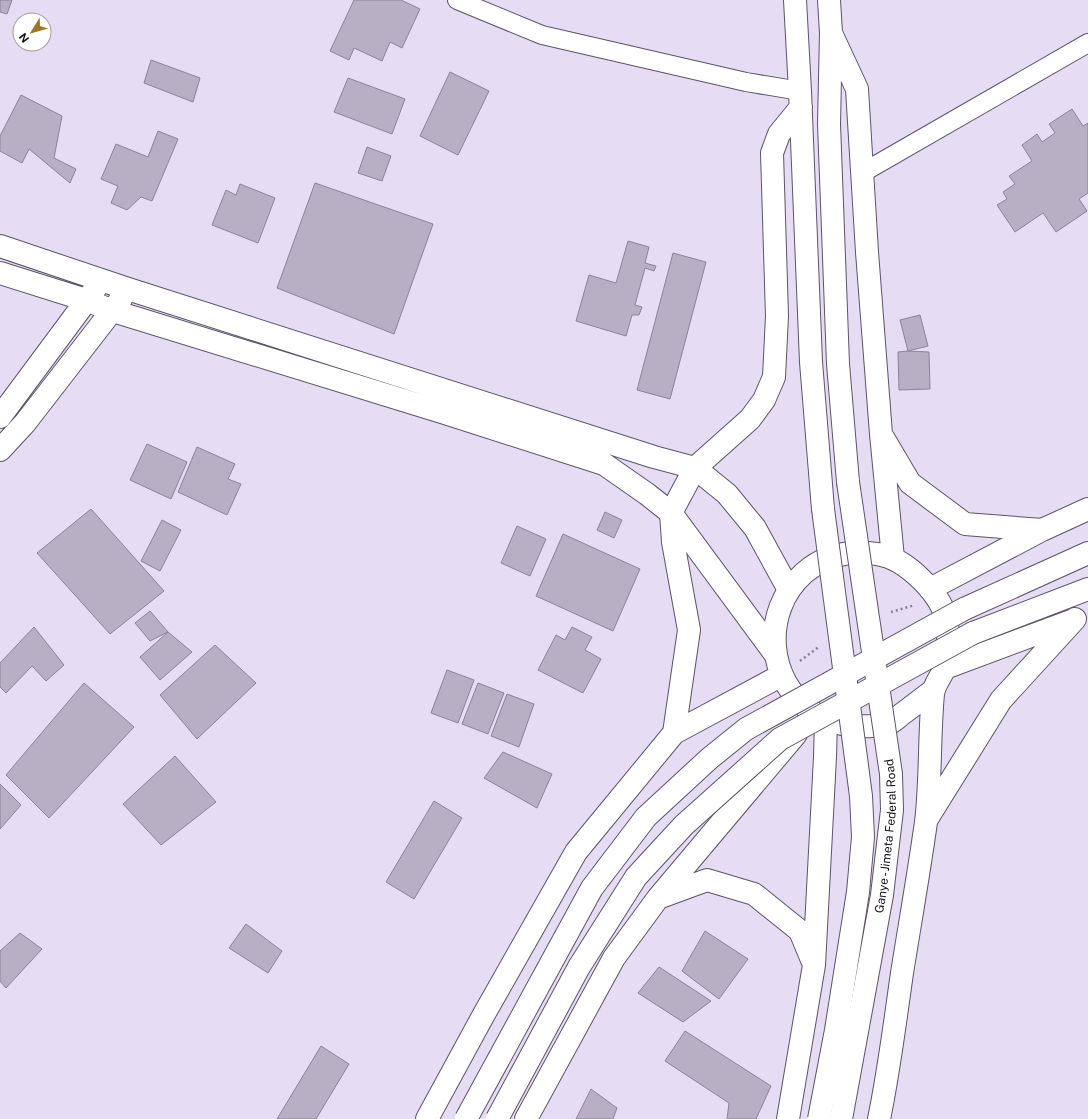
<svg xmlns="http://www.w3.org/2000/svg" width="1088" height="1119" viewBox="0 0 1088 1119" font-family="'Public Sans',sans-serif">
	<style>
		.building { fill: #b8afc5; stroke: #8c8398 }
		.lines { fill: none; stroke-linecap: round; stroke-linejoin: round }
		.street-casing { stroke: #5d5468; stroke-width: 20 }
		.secondary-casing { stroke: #5d5468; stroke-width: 24 }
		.primary-casing { stroke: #5d5468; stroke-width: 24 }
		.path { stroke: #888191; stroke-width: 2.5; stroke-dasharray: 2 3; stroke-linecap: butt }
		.street { stroke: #fff; stroke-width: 18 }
		.secondary { stroke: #fff; stroke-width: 22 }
		.primary { stroke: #fff; stroke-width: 22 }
		.primary-bridge-casing { stroke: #5d5468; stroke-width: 24; stroke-linecap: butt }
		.primary-bridge { stroke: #fff; stroke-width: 22 }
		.labels { text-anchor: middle; stroke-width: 3.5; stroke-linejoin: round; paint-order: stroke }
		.street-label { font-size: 12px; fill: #110e16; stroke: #fff }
	</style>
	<rect width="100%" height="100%" fill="#e6dcf3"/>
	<path class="building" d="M0,0H12L7,14L0,12Z
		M354,0H401L420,9L402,48L390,42L382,61L354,48L349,60L330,51Z
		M151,60L200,78L193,102L144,83Z
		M450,72L489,91L458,155L420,136Z
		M348,78L405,99L392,134L334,112Z
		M21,95L62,116L54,158L76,169L70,183L29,149L22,163L0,151V136Z
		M1072,109L1083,126L1088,123V193L1079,199L1087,211L1056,232L1043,213L1015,232L997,205L1007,199L1003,192L1015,184L1009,176L1032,161L1022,145L1037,134L1042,142L1055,133L1049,124Z
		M158,131L178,139L152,201L141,197L127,210L111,203L118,186L101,179L116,144L148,157Z
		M367,147L391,156L382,181L358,173Z
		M315,183L433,224L394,334L277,288Z
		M240,184L275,198L258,243L212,225L226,190L236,195Z
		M628,241L649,247L645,263L656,266L654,271L645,268L635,305L642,307L639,315H632L626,336L576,321L589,275L616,283Z
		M673,253L706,262L670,399L637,390Z
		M920,315L928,346L908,351L900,320Z
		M908,351L929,352L930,389L899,390L898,352Z
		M147,444L187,462L171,499L130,480Z
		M197,447L235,464L228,479L241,484L227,515L178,492Z
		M91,509L164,591L110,634L37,553Z
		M605,512L622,520L614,538L597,530Z
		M162,520L181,530L160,571L141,561Z
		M517,526L546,539L530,576L501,563Z
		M563,534L640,569L613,631L536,596Z
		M150,611L168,632L150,641L135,623Z
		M34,627L64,665L46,681L32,666L6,693L0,687V663Z
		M572,627L592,637L585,650L601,659L583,693L538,670L556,635L565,640Z
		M168,632L192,652L160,680L140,657Z
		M215,645L256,683L197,739L160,695Z
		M447,670L474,680L458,723L431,713Z
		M84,683L134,727L49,818L6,775Z
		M478,683L504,693L488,734L462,724Z
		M507,694L534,704L519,747L491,736Z
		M503,752L552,774L537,808L484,778Z
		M175,756L216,802L161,845L123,804Z
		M0,784L21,805L0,829Z
		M434,801L462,818L414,899L386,882Z
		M246,924L282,951L268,973L229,948Z
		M705,931L748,959L719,999L682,971Z
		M20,933L42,949L6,988L0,981V951Z
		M659,967L711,1001L683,1022L638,993Z
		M685,1031L771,1086L756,1119H727L729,1103L665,1061Z
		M321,1046L349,1064L316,1119H277Z
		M591,1089L617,1108L613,1119H576Z"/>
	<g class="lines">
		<defs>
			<path id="street" d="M457,0L542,35L746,82L800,91
				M862,173L1088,43"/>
			<path id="secondary" d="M0,246L128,289L654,457L695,468L727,494L755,528L789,590
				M0,273L86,300L113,311L445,413L604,464L647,494L671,513L775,654
				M0,417L95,289
				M0,450L25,423L121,299"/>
			<path id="primary" d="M795,0L800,91L811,362L823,509
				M829,0L831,33L829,124L838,364L848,482
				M831,33L857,89L867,252L881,434L893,558
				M884,439L910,483L965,524L1042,530
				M930,589L1042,530L1088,509
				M964,609L1088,553
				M973,633L1088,589
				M945,668L1071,621
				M674,733L689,630L673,542L671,513L695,468L750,419L764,400L774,377L777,316L772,153L779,134L801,107
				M927,819L1001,700L1075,619
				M658,898L707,880L754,894L800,931L812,960
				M427,1119L483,1016L576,852L674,733L782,675
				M526,1119L614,958L658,898L796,734
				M788,1119L814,965L825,757L826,720
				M879,1119C889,1071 895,1022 902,973C910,923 919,872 926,822C931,780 929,736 933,694C934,684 942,676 945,667C949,653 949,638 947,623C943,595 906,558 877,554C851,550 825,555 804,573C761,611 766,682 814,713C824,720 835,722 846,725C857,727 881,727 890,723C894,721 898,717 902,714C913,706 923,698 934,690"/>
		</defs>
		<use href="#street" class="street-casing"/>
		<use href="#secondary" class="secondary-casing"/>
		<use href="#primary" class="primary-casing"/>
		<path class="path" d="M891,612L915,605
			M800,661L820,646"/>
		<use href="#street" class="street"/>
		<use href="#secondary" class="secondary"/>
		<use href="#primary" class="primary"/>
		<defs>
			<g id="primary-bridge">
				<path d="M466,1119L592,888L646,817L710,758L746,729L964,609"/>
				<path d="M497,1119L579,967L636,877L684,825L780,739L973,633"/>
				<path d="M819,1119L836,1030L858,892L863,837L861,796L823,509"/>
				<path id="s1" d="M841,1119L882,895L892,810L891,774L848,482"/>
			</g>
		</defs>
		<use href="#primary-bridge" class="primary-bridge-casing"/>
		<use href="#primary-bridge" class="primary-bridge"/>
	</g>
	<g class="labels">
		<g class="street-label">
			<text dy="4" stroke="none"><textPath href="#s1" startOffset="287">Ganye - Jimeta Federal Road</textPath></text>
		</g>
	</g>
	<g transform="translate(32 32) rotate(233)"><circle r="19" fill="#ffffff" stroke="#a09fa2"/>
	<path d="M0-3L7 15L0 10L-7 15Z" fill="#9c7823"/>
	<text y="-6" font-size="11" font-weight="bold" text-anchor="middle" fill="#110e16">N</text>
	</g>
</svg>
